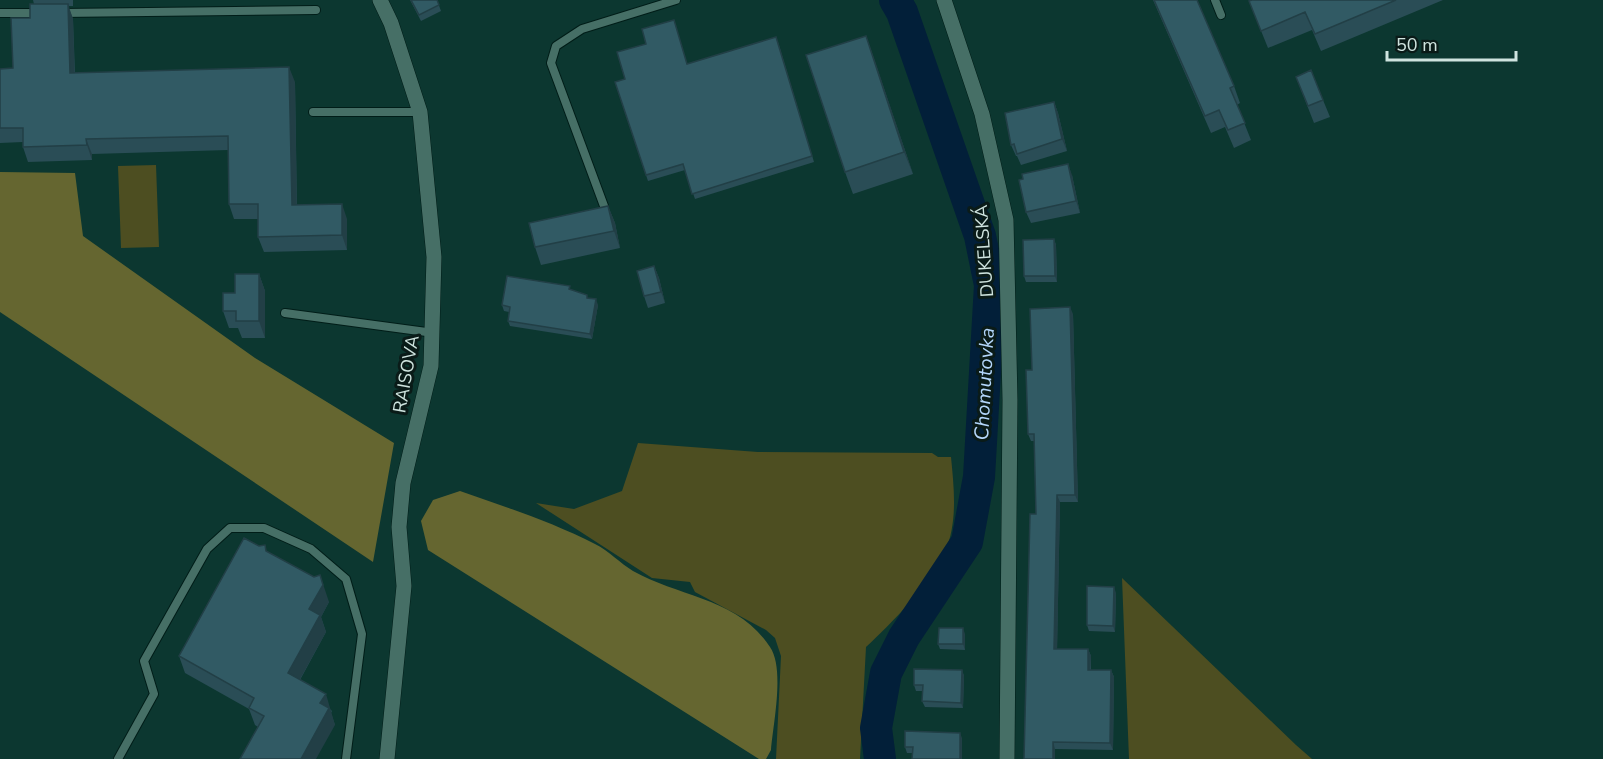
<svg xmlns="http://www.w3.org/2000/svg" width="1603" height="759" viewBox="0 0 1603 759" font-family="'Nunito Sans',sans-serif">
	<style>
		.green { fill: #4d4e21 }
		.forest { fill: #656630 }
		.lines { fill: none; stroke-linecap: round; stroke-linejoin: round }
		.river { stroke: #021f39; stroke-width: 32 }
		.lane-casing { stroke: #001d18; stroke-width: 10 }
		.street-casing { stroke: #001d18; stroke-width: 16 }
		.secondary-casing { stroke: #001d18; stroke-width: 16 }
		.lane { stroke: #466f66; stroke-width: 8 }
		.street { stroke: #466f66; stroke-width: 15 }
		.secondary { stroke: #466f66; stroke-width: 15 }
		.wall { fill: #2a4d56 }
		.shaded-wall { fill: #223f46 }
		.building { fill: #315a64; stroke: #223f46; stroke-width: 1.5 }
		.labels { text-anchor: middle; stroke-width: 6; stroke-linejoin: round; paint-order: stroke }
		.street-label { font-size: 18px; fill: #cfe4df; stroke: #0a1b18 }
		.water-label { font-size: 20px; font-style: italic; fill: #b3d6fb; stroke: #0a1b18 }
	</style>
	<rect width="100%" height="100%" fill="#0c3730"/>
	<path class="green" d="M156,165L159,247L121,248L118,166Z
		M638,443L758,452L932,453L938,457H951C954,488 958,522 945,552C933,581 890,625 866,647L860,759H776L781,656L775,638L766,630L695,592L690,582L652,578L536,503L574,509L622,491Z
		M1122,578L1296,745L1312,759H1129Z"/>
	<path class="forest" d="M0,172L75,173L83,236L255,358L394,443L373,562L0,312Z
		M460,491C506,507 552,522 595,544C609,551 620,563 633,571C679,597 738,598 770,647C785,669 773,724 771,750L766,759H759L428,550L421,521L433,500Z"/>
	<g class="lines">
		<path class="river" d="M880,759L876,728L886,673L904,637L967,542L979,477L990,285L980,236L902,12L895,0"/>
		<defs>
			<path id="lane" d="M1215,0L1221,15
				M0,13H40
				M61,13L316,10
				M313,112H420
				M604,206L551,63L556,46L582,29L676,0
				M285,313L434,333
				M118,759L154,694L144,661L207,549L230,528H264L311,549L346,579L362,634L346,759"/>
			<path id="street" d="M380,0L391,23L420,112L434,257L431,366L403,483L399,527L404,586L387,759"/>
			<path id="secondary" d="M944,0L982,114L1006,220L1010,400L1007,759"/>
		</defs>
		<use href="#lane" class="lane-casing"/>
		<use href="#street" class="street-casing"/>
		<use href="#secondary" class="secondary-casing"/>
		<use href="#lane" class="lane"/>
		<use href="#street" class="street"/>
		<use href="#secondary" class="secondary"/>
	</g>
	<path class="wall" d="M33,0H73V6H68L73,19L75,73L295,82L297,205L347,219V250L264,252L258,237V219H234L229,204L228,150L92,154V160L28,162L23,147V142L0,143V69L13,68L30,18L34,4Z
		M410,0H437L441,11L421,21Z
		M1153,0H1197L1234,86L1240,103L1237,105L1251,140L1234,148L1225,127L1211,133Z
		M1252,0H1443L1321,51L1312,30L1268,48L1249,1Z
		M866,36L913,174L853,194L845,172Z
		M778,42L814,162L695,199L685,170L648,181L615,82Z
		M1296,77L1323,100L1330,117L1314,123Z
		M1054,102L1058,113L1067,151L1021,165L1017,156H1016L1011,145Z
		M1072,175L1080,213L1031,223L1026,212Z
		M608,206L615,223L620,248L541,265L535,247Z
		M1054,239L1056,245L1057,282H1026L1024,276Z
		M654,266L659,278L665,303L648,308L644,296Z
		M259,274L265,291V338H242L238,328H229L223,311L235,293Z
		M571,290L588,298L598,305L592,339L510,326L508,321L509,312L504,311L502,305Z
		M1073,314L1078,502H1060L1057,649H1088L1091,656V670H1111L1114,677L1113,750L1055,749V759H1024L1036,514L1034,441H1031L1028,434L1032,370Z
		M267,551L329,602L321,617L326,632L300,680L332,711L331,713L335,725L258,727L255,725L249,709L185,673L179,656Z
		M1116,593L1115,632L1089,631L1087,625Z
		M965,634V650L940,649L938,644Z
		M962,670L964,676L963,708L925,707L922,701L923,691H916L914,685Z
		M962,738V759H912L913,753H907L905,747Z"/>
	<path class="shaded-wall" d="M68,4L73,19L75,87L70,73Z
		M866,36L874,58L913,174L904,152Z
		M289,67L295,82L297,220L292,205Z
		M1054,102L1058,113L1067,151L1062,139Z
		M86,139L92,154V160L87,145Z
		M1068,164L1072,175L1080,213L1076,201Z
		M342,204L347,219V250L342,235Z
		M608,206L615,223L620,248L614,231Z
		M1054,239L1056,245L1057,282L1055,276Z
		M654,266L659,278L665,303L661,292Z
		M259,274L265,291V338L259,321Z
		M596,299L598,305L592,339L590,334Z
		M1070,307L1073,314L1078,502L1075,495Z
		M1057,495L1060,502L1057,656L1054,649Z
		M320,575L329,602L321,617L326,632L294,690L288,673Z
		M1114,587L1116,593L1115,632L1113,626Z
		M963,628L965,634V650L963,644Z
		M1088,649L1091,656L1090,677L1088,670Z
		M962,670L964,676L963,708L961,703Z
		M1111,670L1114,677L1113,750L1110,743Z
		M326,694L335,725L316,759H301L320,703Z
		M960,733L962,738V759H960Z
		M1053,742L1055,749V759H1053Z"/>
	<path class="building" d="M411,0H437L439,5L419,15Z
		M1154,0H1197L1234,86L1230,88L1245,123L1228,130L1219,110L1205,116Z
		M1252,0H1396L1315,34L1305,12L1261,31L1249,1Z
		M30,4H68L70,73L289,67L292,205L342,204V235L258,237V204H229L228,136L86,139L87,145L23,147V128H0V69L13,68L11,18H30Z
		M674,20L687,64L776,37L812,156L692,194L683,164L646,175L615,82L625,79L617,52L646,44L642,29Z
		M866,36L904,152L845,172L806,55Z
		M1311,70L1323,100L1308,106L1296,77Z
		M1054,102L1062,139L1017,154L1014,144L1011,145L1005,113Z
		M1068,164L1076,201L1026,212L1019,180L1023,179L1022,174Z
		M608,206L614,231L535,247L529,223Z
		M1054,239L1055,276H1024L1023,240Z
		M654,266L661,292L644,296L637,271Z
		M235,274H259V321H236V311H223V293H235Z
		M507,276L570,286L569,289L587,295V298L596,299L590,334L508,321L510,307L502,305Z
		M1070,307L1075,495H1057L1054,649H1088V670H1111L1110,743L1053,742V759H1024L1030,514H1036L1034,434H1028L1026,370H1032L1030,309Z
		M244,538L259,546L265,545L266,551L314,577L320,575L323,585L309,609L320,615L288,673L326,694L320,703L329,708L301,759H240L264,716L249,708L254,698L179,656Z
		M1087,586L1114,587L1113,626L1087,625Z
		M939,628H963V644H938Z
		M914,669L962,670L961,703L922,701L923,685H914Z
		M905,731L960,733V759H912L913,747H905Z"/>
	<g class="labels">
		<g class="street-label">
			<text transform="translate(984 251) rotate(-94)" y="6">DUKELSKÁ</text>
			<text transform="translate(406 374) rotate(-80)" y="6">RAISOVA</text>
		</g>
		<g class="water-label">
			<text transform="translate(984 384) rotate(-87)" y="7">Chomutovka</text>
		</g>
	</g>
	<path d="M1387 51v9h129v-9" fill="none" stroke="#cfe4df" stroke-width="3"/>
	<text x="1396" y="51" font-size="18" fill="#cfe4df" stroke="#0a1b18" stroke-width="4.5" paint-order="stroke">50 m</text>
</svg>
